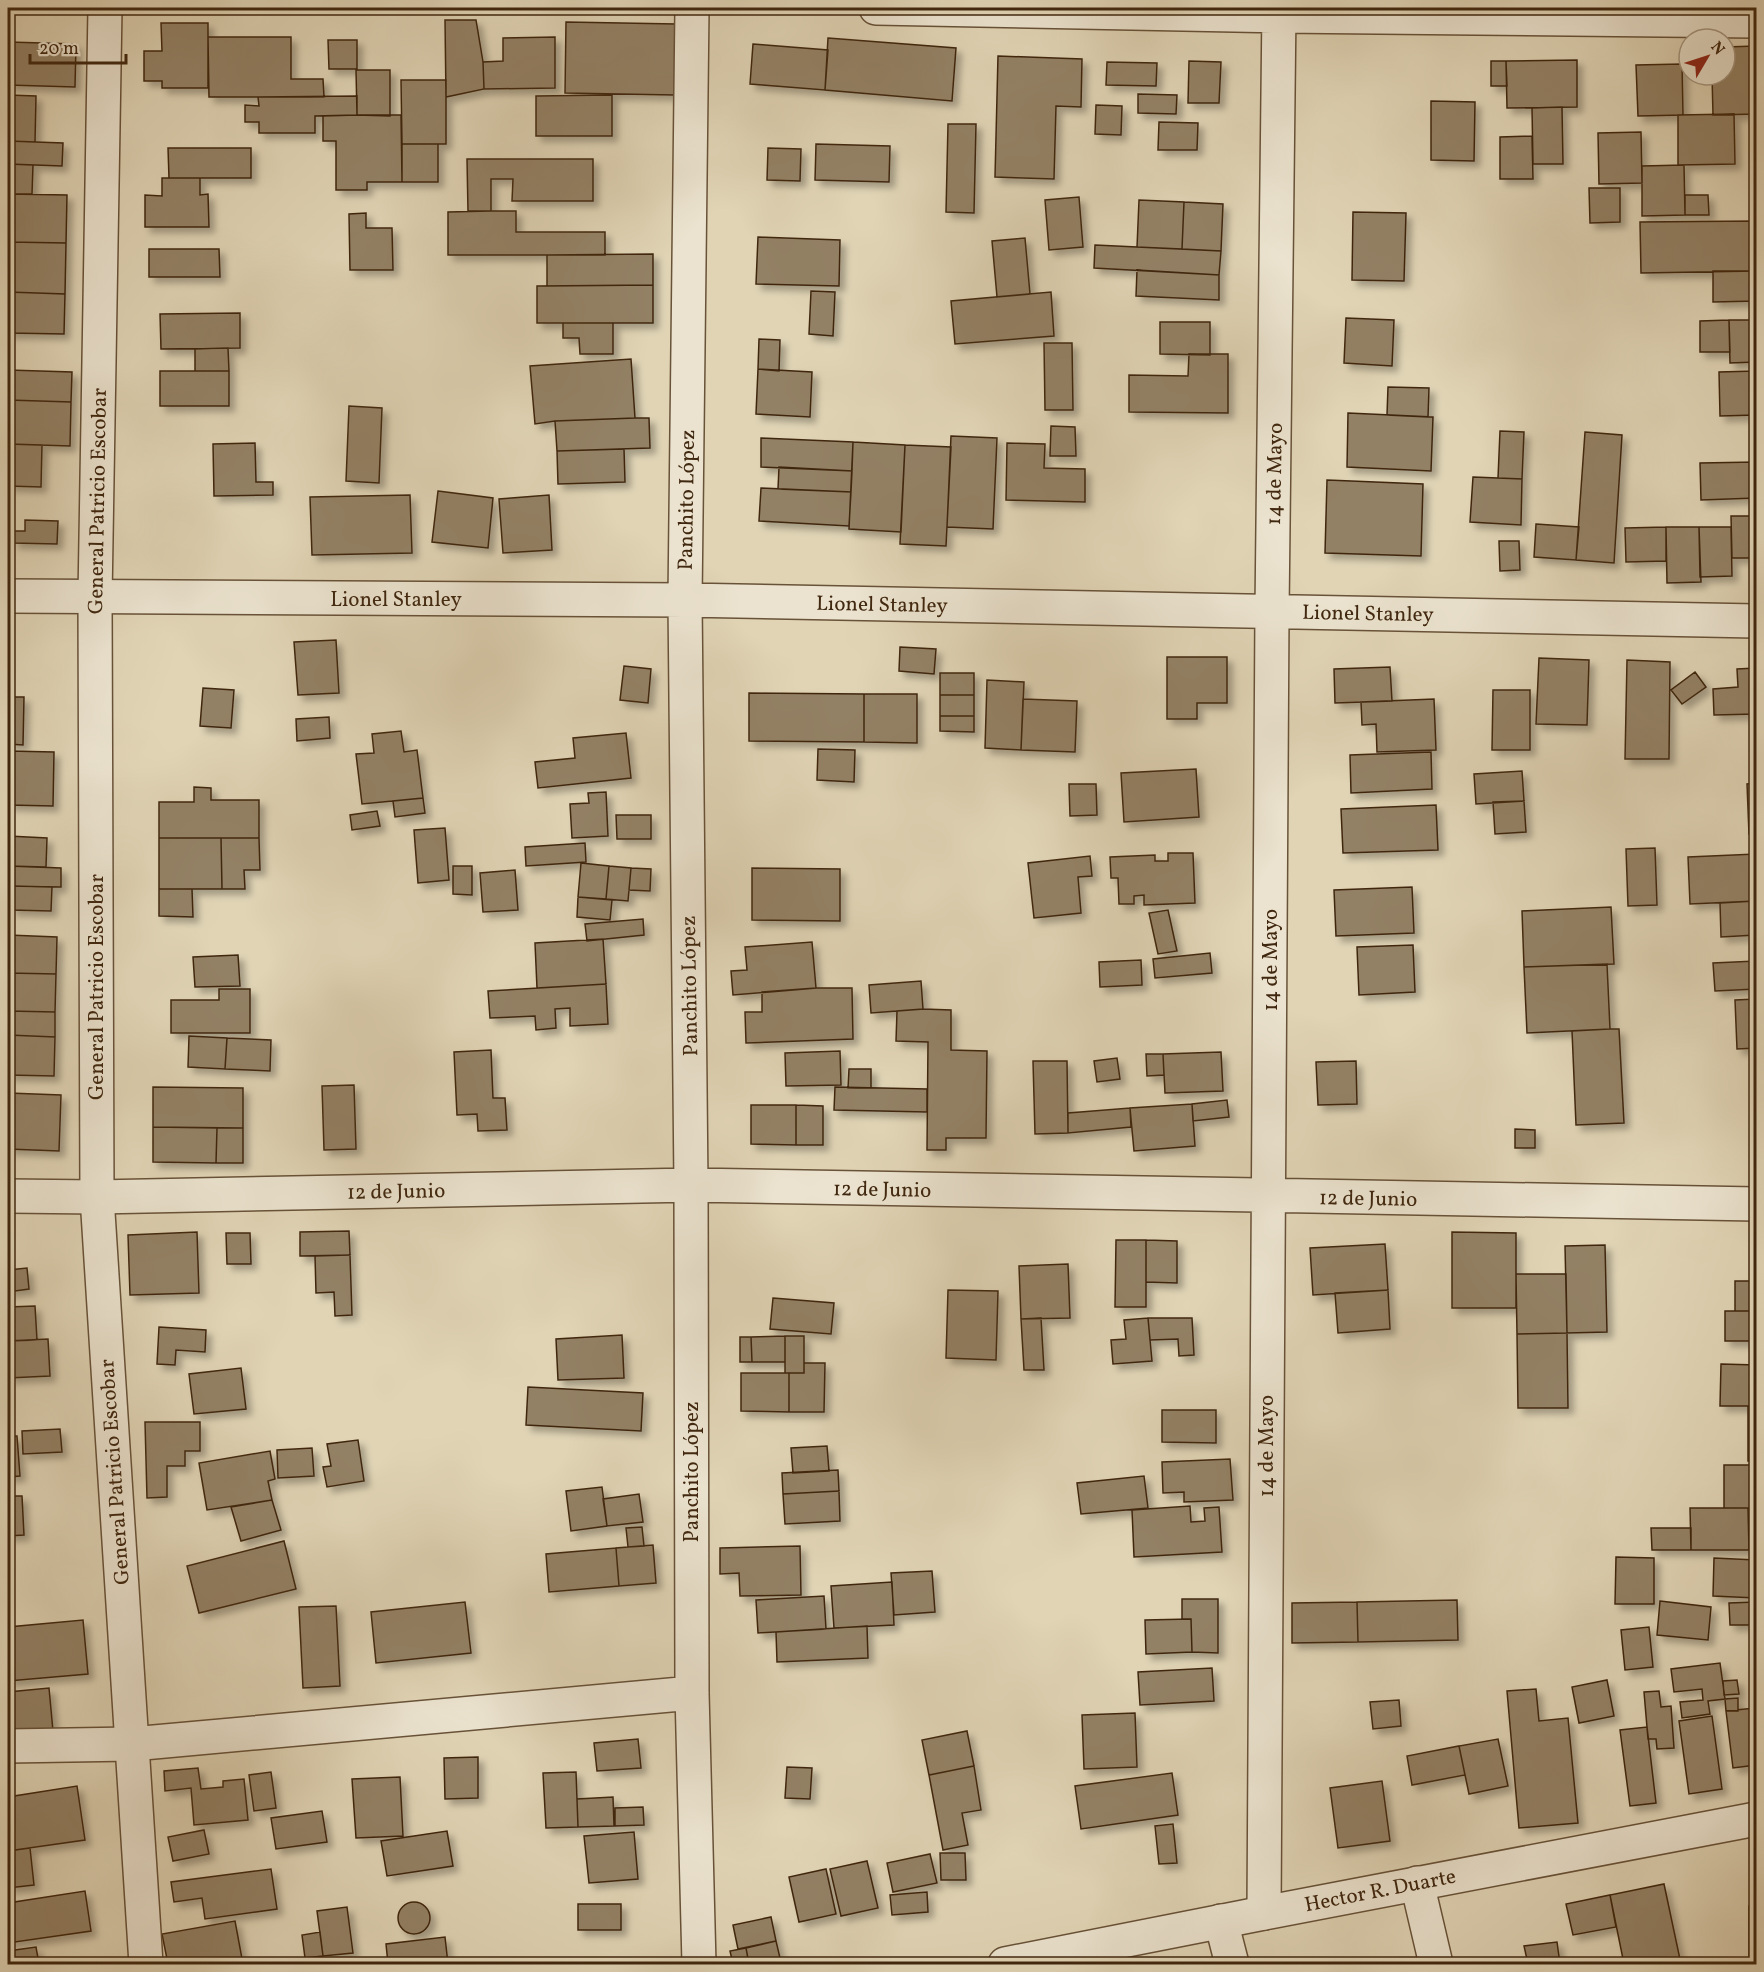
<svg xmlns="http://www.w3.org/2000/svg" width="1764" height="1972" viewBox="0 0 1764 1972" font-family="Vollkorn,serif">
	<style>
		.building { fill: #938165; stroke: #40270f; stroke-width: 1.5; filter: url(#shadow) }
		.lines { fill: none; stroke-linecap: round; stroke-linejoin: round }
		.minor-casing { stroke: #685238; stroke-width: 36 }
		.tertiary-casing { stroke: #685238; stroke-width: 36 }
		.minor { stroke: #ebe3cf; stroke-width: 33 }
		.tertiary { stroke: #ebe3cf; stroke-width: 33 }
		.labels { text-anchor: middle; stroke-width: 5; stroke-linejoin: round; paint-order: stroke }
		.street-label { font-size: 21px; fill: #40270f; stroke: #ebe3cf }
	</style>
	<defs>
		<filter id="shadow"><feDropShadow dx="5.5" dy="5.5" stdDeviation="3" flood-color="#0004"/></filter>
	</defs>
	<rect width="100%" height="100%" fill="#e0d4b5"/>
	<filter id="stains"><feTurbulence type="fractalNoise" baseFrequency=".00333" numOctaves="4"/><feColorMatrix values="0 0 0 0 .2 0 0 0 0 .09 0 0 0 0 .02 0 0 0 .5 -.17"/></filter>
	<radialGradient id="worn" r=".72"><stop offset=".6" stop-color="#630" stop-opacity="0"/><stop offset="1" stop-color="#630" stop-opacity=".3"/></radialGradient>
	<path class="building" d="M445,20H476L483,62L484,89L446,97Z
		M566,22L676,24L675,95L565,93Z
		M161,23H208V88H162V81H144V51H162Z
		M208,37H291V79H323L324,97H209Z
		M555,37V88L484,89L483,62L503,61V38Z
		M828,38L956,48L952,101L825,90Z
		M328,40H357V69H329Z
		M8,42L76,44L75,87L8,85Z
		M753,44L828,50L825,90L750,84Z
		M1756,46V114L1713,115L1712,75H1725V47Z
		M998,56L1082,59L1081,107L1056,106L1054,179L995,177Z
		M1577,60V107L1507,108L1506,61Z
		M1189,61L1221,62L1219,103H1188Z
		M1491,61H1506L1507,86H1491Z
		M1107,62L1157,63L1156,86L1106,85Z
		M1682,64L1683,115L1638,116L1636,65Z
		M356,70H390V116L357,115Z
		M401,80H446V144H402Z
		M1138,94L1177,95L1176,114L1138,113Z
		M8,95L36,96L35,142L8,141Z
		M612,95V136H536V96Z
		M357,96V115L315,116V133H259V122H245V105L259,106L258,97Z
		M1431,101L1475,102L1474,161L1431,160Z
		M1096,105L1122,106L1121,135L1095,134Z
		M1562,107L1563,164H1533L1532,108Z
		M1734,114L1735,164L1678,165V115Z
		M357,115H401L402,182H367V190H336V141H323V116Z
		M1159,122L1198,123L1197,150H1158Z
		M948,124H976L974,213L946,212Z
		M1641,132L1642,183L1599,184L1598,133Z
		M1532,136L1533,179H1500V137Z
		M8,141L63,143L62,166L8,164Z
		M402,144H438V182H402Z
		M816,144L890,146L889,182L815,180Z
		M168,148H251V178H169Z
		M768,148L801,149L800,181L767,180Z
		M467,159H593V201H512L513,179H491V211H468Z
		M8,164L33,165L32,194H8Z
		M1684,165L1685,215L1642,216V166Z
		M162,178H200V195L208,194L209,227H145V195L162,196Z
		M1589,188H1620V222L1590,223Z
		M8,194L67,195L66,243L8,242Z
		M1685,195H1708L1709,215H1685Z
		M1079,197L1083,247L1049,250L1045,200Z
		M1139,200L1184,202L1182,249L1137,247Z
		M1184,202L1223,204L1221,251L1182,249Z
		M491,211H516V232H605V255H448V212Z
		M1353,212L1406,213L1404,281L1352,280Z
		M366,213V228H392L393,270H350L349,214Z
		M1756,221V271L1641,273L1640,222Z
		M758,237L840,240L839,286L756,284Z
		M1025,238L1030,294L997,297L992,241Z
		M8,242L66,243L65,294L8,292Z
		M1095,245L1221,251L1219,275L1094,268Z
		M149,249H219L220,277H149Z
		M653,254V285L547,286V255Z
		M1137,270L1219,275V300L1136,296Z
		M1713,271H1756V301L1713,302Z
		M653,285V323H537V286Z
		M811,291L835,292L833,336L809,334Z
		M8,292L65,294L64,334L8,333Z
		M1051,292L1054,336L955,344L951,301Z
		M240,313V348L161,349L160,314Z
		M1346,318L1394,320L1392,366L1344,363Z
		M1729,320L1730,352H1700V321Z
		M1729,320H1756V362L1730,363Z
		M1160,322H1210V355L1160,354Z
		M563,323H613V354H580L579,338H563Z
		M759,339L780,340L779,371L758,369Z
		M1044,343H1072L1073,410H1045Z
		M228,348L229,371H195V349Z
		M1189,354H1228V413L1129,412V375L1188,376Z
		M631,359L635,418L555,421L535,424L530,366Z
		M758,369L812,372L810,417L756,414Z
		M8,370L72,372L71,402L8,400Z
		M160,371H229V406H160Z
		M1756,371V415L1720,416L1719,372Z
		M1388,387L1429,388L1428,417L1387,415Z
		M8,400L71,402L70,446L8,444Z
		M349,406L382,408L379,483L346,481Z
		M1348,413L1433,417L1431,471L1347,467Z
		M635,418H649L650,448L557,451L555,421Z
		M1051,426L1075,427L1076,456H1050Z
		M1500,431L1524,432L1522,479L1498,478Z
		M1585,432L1622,435L1614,563L1576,560Z
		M951,436L997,438L993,529L947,527Z
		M761,438L853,442L852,471L761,467Z
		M853,442L905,445L901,532L849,529Z
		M255,443L256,482H273V495L214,496L213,444Z
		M1007,443L1045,444L1044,468L1085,469V502L1006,500Z
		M8,444L42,445L41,487L8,486Z
		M905,445L951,447L946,546L900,544Z
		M624,449L625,482L558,484L557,451Z
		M1756,462V498L1701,500L1700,463Z
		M779,467L852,471L851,492L778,489Z
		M1473,477L1522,479L1521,525L1470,522Z
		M1327,480L1423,484L1421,556L1325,553Z
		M761,488L851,492L849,526L759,521Z
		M438,491L493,498L488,548L432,542Z
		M410,495L412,553L312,555L310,497Z
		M549,495L552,550L503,553L499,499Z
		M1731,516H1756V558H1732Z
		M25,520L58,521L57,544L13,543L14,531H25Z
		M1536,524L1579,527L1576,560L1534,557Z
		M1666,527V561L1626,562L1625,528Z
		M1666,527H1699L1701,582L1667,583Z
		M1699,527H1731L1732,576L1700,577Z
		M1499,541H1519L1520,570L1500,571Z
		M336,640L339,693L298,695L294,642Z
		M900,647L936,649L934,674L899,671Z
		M1167,657H1227V703H1197V719H1167Z
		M1539,658L1589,660L1587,725L1536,724Z
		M1627,660L1670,662L1669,759H1625Z
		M624,666L651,669L648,703L620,700Z
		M1390,667L1392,701L1335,703L1334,669Z
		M1756,668V714L1714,715L1713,689L1738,687L1737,669Z
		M1695,672L1706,687L1682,704L1671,690Z
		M940,673H974V695H940Z
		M987,680L1024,682L1021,750L985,748Z
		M203,688L234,690L231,728L200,726Z
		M1493,690H1530V750H1492Z
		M749,693L864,694V742L749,741Z
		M864,694H917V743L864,742Z
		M940,695H974V716H940Z
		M8,697H24L23,745L8,744Z
		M1023,699L1077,701L1075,752L1021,750Z
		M1434,699L1436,750L1377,752L1376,724L1362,725L1361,702Z
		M940,716H974V732L940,731Z
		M329,717L330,738L297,741L296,719Z
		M401,731L404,752L417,750L423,798L362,804L356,754L374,753L372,734Z
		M626,733L631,778L538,788L535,762L575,758L573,738Z
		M818,749L855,750L854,782L817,780Z
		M8,751L54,752L53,806L8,805Z
		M1431,752L1432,789L1351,793L1350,755Z
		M1196,769L1199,817L1124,822L1121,773Z
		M1522,771L1524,801L1476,804L1474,774Z
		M1756,783V834H1749L1747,784Z
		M1069,784H1096L1097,815L1070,816Z
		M194,787L211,788V800H259V838H159V802H194Z
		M606,792L608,836L572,838L570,804L589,803L588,793Z
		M423,798L425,813L395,817L393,801Z
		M1524,801L1526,832L1495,834L1493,802Z
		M1436,805L1438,850L1343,853L1341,809Z
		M377,811L380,826L352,830L350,815Z
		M616,815H651V839H617Z
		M445,828L449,880L418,883L414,830Z
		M8,836L47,838L46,867L8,866Z
		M159,838H221L222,889H159Z
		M221,838H259L260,870H244L245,889H222Z
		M585,843L586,862L526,866L525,847Z
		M1655,848L1657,905L1628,906L1626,849Z
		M1168,853H1193L1195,903L1144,905V895L1134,896V904H1119L1118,878H1111L1110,857L1155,855V861H1168Z
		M1756,854V901L1690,904L1688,857Z
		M1090,856L1092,876L1078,877L1081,913L1034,918L1028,863Z
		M581,863L609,866L606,899L578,897Z
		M8,866L61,868V887L8,886Z
		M453,866H472V895L453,894Z
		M609,866L631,868L628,901L606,899Z
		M631,868L651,869L650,891L629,890Z
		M752,868L840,869V921L752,920Z
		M515,870L518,910L483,912L480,873Z
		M11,886L52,887L51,911L11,910Z
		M1412,887L1414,933L1336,936L1334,890Z
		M159,889H192L193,917L159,916Z
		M578,897L612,900L610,920L577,917Z
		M1756,901V935L1721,937L1720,903Z
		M1611,907L1614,964L1524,967L1522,911Z
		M1168,910L1177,951L1158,954L1149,913Z
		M643,919L644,935L587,941L585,924Z
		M8,935L57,937L56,974L8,973Z
		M603,939L606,984L537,988L535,943Z
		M812,942L816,988L733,995L731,971L747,970L745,947Z
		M1413,945L1415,992L1359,995L1357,947Z
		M1210,953L1212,973L1155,978L1153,959Z
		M238,955L240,986L195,987L193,957Z
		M1141,960L1142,985L1100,987L1099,962Z
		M1756,961V989L1715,991L1713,963Z
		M1607,964L1610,1029L1527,1033L1524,967Z
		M8,973L56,974L55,1012L8,1011Z
		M921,981L923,1009L871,1013L869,985Z
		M606,984L608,1024L570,1026V1008L555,1009L556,1028L536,1030L535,1016L490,1018L488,991Z
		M816,988H852L853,1039L746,1043L745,1012H762V992Z
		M219,989H250V1033H171V1000H219Z
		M1756,999V1048L1737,1049L1735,1000Z
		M923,1009L951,1010V1050L987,1051L986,1138H946V1150H927L928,1042L896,1041L897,1011Z
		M8,1011L55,1012V1037L8,1035Z
		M1610,1029H1619L1624,1123L1576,1125L1572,1031Z
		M8,1035L55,1037L54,1076L8,1075Z
		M189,1036L227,1038L225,1069L188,1067Z
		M227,1038L271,1040L270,1071L225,1069Z
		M491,1050L493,1098H505L507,1130L478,1131L477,1114L457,1115L454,1052Z
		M840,1051L841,1085L786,1086L785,1053Z
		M1221,1052L1223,1091L1165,1093L1163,1054Z
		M1146,1054H1163L1164,1075L1147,1076Z
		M1117,1058L1120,1079L1097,1082L1094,1061Z
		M1033,1061H1067L1068,1133L1035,1134Z
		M1356,1061L1357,1104L1318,1105L1316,1062Z
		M849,1069H871V1088H848Z
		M354,1085L356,1149L324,1150L322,1086Z
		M153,1087L243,1088V1128L153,1127Z
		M835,1087L927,1089V1112L834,1110Z
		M8,1093L61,1095L59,1151L8,1149Z
		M1227,1100L1229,1117L1193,1121L1192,1104Z
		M1192,1104L1195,1146L1134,1151L1130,1108Z
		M751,1105H796V1145L751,1144Z
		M796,1105L823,1106V1145H796Z
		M1130,1108L1131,1127L1068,1133V1113Z
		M153,1127L217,1128L216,1163L153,1162Z
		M217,1128H243V1163H216Z
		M1515,1129L1535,1130V1148H1515Z
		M349,1231L350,1255L300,1256V1232Z
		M197,1232L199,1293L130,1295L128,1235Z
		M1452,1232L1516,1233V1308H1452Z
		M226,1233H250L251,1264H227Z
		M1116,1240H1146V1307H1115Z
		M1146,1240L1177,1241V1283L1146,1282Z
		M1385,1244L1388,1290L1313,1295L1310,1248Z
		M1605,1245L1607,1332L1567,1333L1565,1246Z
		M350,1255L352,1315L335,1316L334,1292L316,1293L315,1256Z
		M1068,1264L1070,1318L1021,1319L1019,1266Z
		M27,1268L29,1289L8,1292V1270Z
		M1516,1274H1566L1567,1333L1517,1334Z
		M1735,1281H1756V1311H1735Z
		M948,1290L998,1291L996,1360L946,1358Z
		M1388,1290L1390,1329L1338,1333L1335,1293Z
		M773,1298L834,1303L831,1334L770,1329Z
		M35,1306L37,1340L8,1341V1307Z
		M1725,1311H1756V1341H1725Z
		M1041,1318L1044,1370H1024L1021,1319Z
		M1148,1318L1152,1361L1113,1364L1111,1340L1126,1339L1124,1320Z
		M1148,1318H1192L1194,1355L1179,1356L1178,1339L1150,1340Z
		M159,1327L206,1330L205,1352L176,1350L175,1365L157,1364Z
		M1567,1333L1568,1408H1518L1517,1334Z
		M622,1335L624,1378L558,1380L556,1339Z
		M785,1336V1362H752L751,1337Z
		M785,1336H804V1373H785Z
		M740,1337H751L752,1362H740Z
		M48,1339L50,1376L8,1378V1341Z
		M804,1363H825L824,1412H789V1373H804Z
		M1721,1364L1756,1365V1406H1720Z
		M241,1368L246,1409L194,1414L189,1374Z
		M741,1373H789V1412L741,1411Z
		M528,1387L643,1393L641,1431L526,1425Z
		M1748,1406H1756V1461H1748Z
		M1162,1410H1216V1443L1162,1442Z
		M145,1422H200V1451H185V1466H167V1497L147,1498Z
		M60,1429L62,1452L23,1454L22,1431Z
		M8,1436H17L20,1476L8,1477Z
		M358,1440L364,1481L327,1487L323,1467L331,1466L327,1444Z
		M827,1446L829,1471L793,1473L791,1448Z
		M312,1448L314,1476L278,1478L277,1450Z
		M270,1451L275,1479L268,1481L272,1500L207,1510L199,1463Z
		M1230,1459L1233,1500L1184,1502V1492L1163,1493L1162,1462Z
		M1724,1465H1756V1508H1724Z
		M838,1470L839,1491L783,1494L782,1473Z
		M1144,1476L1148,1508L1081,1514L1077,1483Z
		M602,1487L607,1526L571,1531L566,1491Z
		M839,1491L840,1521L785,1524L783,1494Z
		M639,1494L643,1522L607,1526L603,1499Z
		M8,1496H22L24,1535L8,1536Z
		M272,1500L281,1530L241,1541L231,1507Z
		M1190,1506L1191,1522L1205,1521L1204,1508L1219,1507L1222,1552L1134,1557L1132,1510Z
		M1690,1508H1748L1749,1550H1691Z
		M642,1527L644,1546L628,1547L626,1528Z
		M1651,1528H1691V1550H1652Z
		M284,1541L296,1589L199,1613L187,1566Z
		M653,1545L656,1583L619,1586L616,1548Z
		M800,1546L801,1595L740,1596L739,1573L720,1574V1548Z
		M616,1548L619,1586L549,1592L546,1554Z
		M1616,1557L1654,1558V1604H1615Z
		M1714,1558L1756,1560V1598L1713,1596Z
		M932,1571L935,1612L894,1615L891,1573Z
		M892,1582L894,1625L834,1628L831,1586Z
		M824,1596L826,1629L758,1633L756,1600Z
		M1182,1599H1218V1653L1192,1652L1191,1619H1182Z
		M1457,1600L1458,1640L1358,1642L1357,1602Z
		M1660,1601L1711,1607L1708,1640L1657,1635Z
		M465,1602L471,1653L376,1663L371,1612Z
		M1357,1602L1358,1642L1292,1643V1603Z
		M1756,1602V1625H1730L1729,1603Z
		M336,1606L340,1686L303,1688L299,1607Z
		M1191,1619L1192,1652L1146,1654L1145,1620Z
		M83,1620L88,1674L8,1681V1627Z
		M867,1626L868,1658L777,1662L776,1632Z
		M1649,1627L1653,1667L1625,1670L1621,1630Z
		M1720,1663L1725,1699L1708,1701L1710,1714L1682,1718L1680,1702L1703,1700L1702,1689L1674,1692L1671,1669Z
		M1212,1668L1214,1701L1140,1705L1138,1672Z
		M1756,1677V1720L1751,1678Z
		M1607,1680L1614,1716L1579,1723L1572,1687Z
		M1737,1680L1739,1694L1724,1695L1723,1681Z
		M49,1688L53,1731L8,1736V1692Z
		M1536,1689L1539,1721L1568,1718L1578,1823L1519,1828L1507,1691Z
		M1659,1691L1661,1707L1671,1706L1674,1748L1657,1749L1656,1739H1648L1644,1692Z
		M1738,1698V1711H1726L1725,1699Z
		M1399,1700L1401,1726L1373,1729L1370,1702Z
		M1755,1708L1756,1765L1733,1768L1726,1711Z
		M1135,1713L1137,1767L1084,1769L1082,1715Z
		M1712,1716L1722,1789L1689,1794L1679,1721Z
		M1647,1727L1656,1803L1630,1806L1620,1730Z
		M967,1731L974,1766L929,1775L922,1740Z
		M638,1739L641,1768L597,1771L594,1743Z
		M1498,1739L1508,1786L1469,1794L1459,1746Z
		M1459,1746L1465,1775L1412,1785L1407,1756Z
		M478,1757V1798L445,1799L444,1758Z
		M974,1766L981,1810L962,1813L968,1845L943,1850L929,1775Z
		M787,1767L812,1768L810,1799L785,1798Z
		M198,1768L201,1789L223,1787V1781L244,1779L248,1820L194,1825L191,1788L165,1791L164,1771Z
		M271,1772L276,1808L254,1811L249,1775Z
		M576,1772L578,1827L546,1828L543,1773Z
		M1172,1773L1178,1815L1081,1829L1075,1786Z
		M400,1777L403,1836L356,1838L352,1779Z
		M1382,1781L1390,1841L1338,1848L1330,1788Z
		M77,1786L85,1840L8,1851V1797Z
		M613,1797L614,1826L578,1827L577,1799Z
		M643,1807L644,1825L615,1826V1808Z
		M322,1811L327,1842L276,1849L271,1818Z
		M1173,1824L1177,1863L1159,1864L1155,1826Z
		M204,1830L209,1854L173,1861L168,1837Z
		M447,1831L453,1866L387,1876L381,1841Z
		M634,1832L638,1879L589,1883L584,1836Z
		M30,1848L34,1885L8,1888V1851Z
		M940,1853H965L966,1880H941Z
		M930,1854L937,1883L893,1892L887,1863Z
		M867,1861L878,1908L841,1916L830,1869Z
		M271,1869L277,1909L205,1919L202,1898L174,1902L171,1882Z
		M826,1869L836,1914L799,1922L789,1877Z
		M1664,1884L1681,1964H1624L1610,1895Z
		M85,1891L91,1931L8,1943V1903Z
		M927,1892L928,1912L892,1915L890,1895Z
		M1610,1895L1616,1927L1573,1935L1566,1904Z
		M398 1918a16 16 0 1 1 32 0a16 16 0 1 1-32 0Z
		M578,1904H621V1930H578Z
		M1749,1906L1756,1907V1964H1749Z
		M347,1907L353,1953L323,1956L317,1911Z
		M771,1917L776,1941L738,1949L733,1925Z
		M235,1921L243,1964H168L162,1934Z
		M320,1932L323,1956L305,1958L302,1935Z
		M445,1937L448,1964H388L386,1944Z
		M776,1941L780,1958L749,1964L746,1948Z
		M1557,1942L1560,1964H1528L1524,1946Z
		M36,1947L39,1964H8V1951Z
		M746,1948L749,1964L780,1958L781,1964H733L730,1951Z"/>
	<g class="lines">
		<defs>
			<path id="minor" d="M692,8L685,600L691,1185L692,1693L699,1964
				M876,8L1279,16L1756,21
				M8,596L685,600L1756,621
				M8,1196L97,1197L691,1185L1756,1204
				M8,1746L132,1744L692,1693
				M1417,1883L1436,1964
				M1264,1913L1272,611L1279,8
				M1221,1921L1232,1964"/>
			<path id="tertiary" d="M105,8L95,597L97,1197L146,1964
				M1005,1964L1264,1913L1756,1819"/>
		</defs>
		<use href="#minor" class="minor-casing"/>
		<use href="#tertiary" class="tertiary-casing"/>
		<use href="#minor" class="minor"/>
		<use href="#tertiary" class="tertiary"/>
	</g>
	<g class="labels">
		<g class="street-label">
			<text transform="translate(1274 474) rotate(-89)" y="7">14 de Mayo</text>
			<text transform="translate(686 500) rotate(-89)" y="7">Panchito López</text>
			<text transform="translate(97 501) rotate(-89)" y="7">General Patricio Escobar</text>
			<text x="396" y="606">Lionel Stanley</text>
			<text transform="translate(882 604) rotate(1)" y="7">Lionel Stanley</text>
			<text transform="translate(1368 613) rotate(1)" y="7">Lionel Stanley</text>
			<text transform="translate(1270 960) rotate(-90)" y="7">14 de Mayo</text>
			<text transform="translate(689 986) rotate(-91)" y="7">Panchito López</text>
			<text transform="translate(96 987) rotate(-90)" y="7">General Patricio Escobar</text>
			<text transform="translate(882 1189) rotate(1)" y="7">12 de Junio</text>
			<text transform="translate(396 1191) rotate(-1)" y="7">12 de Junio</text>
			<text transform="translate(1368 1198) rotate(1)" y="7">12 de Junio</text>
			<text transform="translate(1266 1446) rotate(-90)" y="7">14 de Mayo</text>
			<text transform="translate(114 1472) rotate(-94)" y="7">General Patricio Escobar</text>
			<text transform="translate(691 1472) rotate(-90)" y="7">Panchito López</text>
			<text transform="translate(1380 1890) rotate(-11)" y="7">Hector R. Duarte</text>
		</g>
	</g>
	<rect width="1764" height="1972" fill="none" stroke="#e0d4b5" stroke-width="30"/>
	<rect x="9" y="9" width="1746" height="1954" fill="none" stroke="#40270f" stroke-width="3"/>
	<rect x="15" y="15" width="1734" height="1942" fill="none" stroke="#40270f" stroke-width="1.5"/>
	<g transform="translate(1707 57) rotate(51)"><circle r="28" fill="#ebe3cf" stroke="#a79882" stroke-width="1.5"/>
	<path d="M0-4.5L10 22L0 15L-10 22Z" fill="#8f2418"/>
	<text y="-9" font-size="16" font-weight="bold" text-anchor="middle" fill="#40270f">N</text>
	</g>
	<path d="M30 54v9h96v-9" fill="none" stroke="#40270f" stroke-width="3"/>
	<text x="39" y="54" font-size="18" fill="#40270f" stroke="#ebe3cf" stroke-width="4.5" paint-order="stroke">20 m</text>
	<rect width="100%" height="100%" filter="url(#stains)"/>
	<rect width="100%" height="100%" fill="url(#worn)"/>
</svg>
